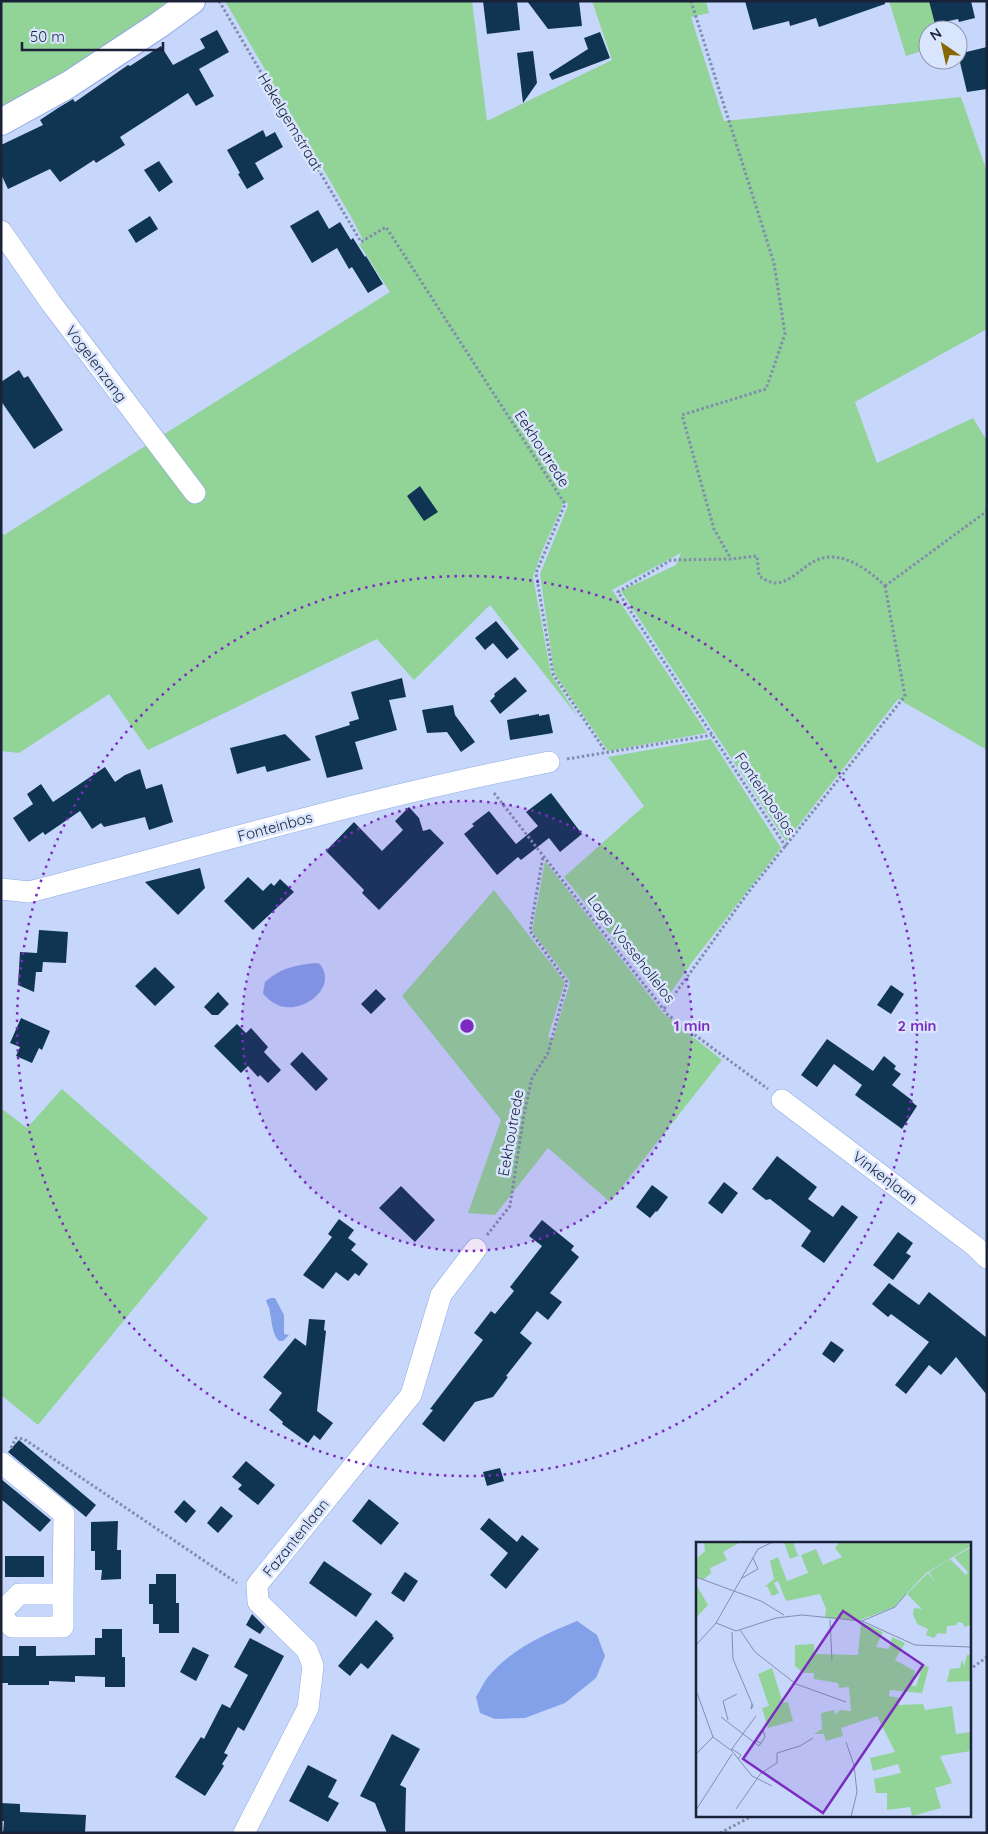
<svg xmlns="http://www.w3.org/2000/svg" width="988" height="1834" viewBox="0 0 988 1834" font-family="Quicksand,sans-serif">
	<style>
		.green { fill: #92d397 }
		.water { fill: #83a1e9 }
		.building { fill: #103552 }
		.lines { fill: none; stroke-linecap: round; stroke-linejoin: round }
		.minor-casing { stroke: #90a9e3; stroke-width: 22 }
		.tertiary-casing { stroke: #90a9e3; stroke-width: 28 }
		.path { stroke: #808dac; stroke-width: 3; stroke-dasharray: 2.5 2.5; stroke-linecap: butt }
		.minor { stroke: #fff; stroke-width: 21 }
		.tertiary { stroke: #fff; stroke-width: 26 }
		.ring { fill: none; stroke: #7b2cbf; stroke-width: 2.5; stroke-dasharray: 2.5 5 }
		.labels { text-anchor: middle; stroke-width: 5; stroke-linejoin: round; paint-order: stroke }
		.street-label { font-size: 15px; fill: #192239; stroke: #d9e4fd }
		.inset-road { fill: none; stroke: #818fae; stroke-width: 1 }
		.view { fill: #7b2cbf; fill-opacity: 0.15; stroke: #7b2cbf; stroke-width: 2.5 }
		.inset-edge { fill: none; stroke: #192239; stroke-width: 2.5 }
		.centre { fill: #7b2cbf; stroke: #d9e4fd; stroke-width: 2.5 }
		.ring-label { font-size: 15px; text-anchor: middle; font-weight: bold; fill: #7b2cbf; stroke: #d9e4fd; stroke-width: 5; stroke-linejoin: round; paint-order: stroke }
	</style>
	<rect width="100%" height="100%" fill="#c7d7fc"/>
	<path class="green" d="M1,1H172L101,52L1,109Z
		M225,1H472L487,121L612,60L592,1H706L709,13L691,17L724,121L961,97L987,172V329L855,402L877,463L973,418L987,441V750L898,699L786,841L621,591L676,565L681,553L612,590L707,733L608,751L554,673L540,574L567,508L568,503L562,504V507L542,551L533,577L551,674L578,717L490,605L414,680L377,639L148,750L109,694L19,753L1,751V531L4,535L390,292L359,244L364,242L354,222Z
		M889,1H941L948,30H928V49L906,56Z
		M711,739L781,848L693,961L664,1002L564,877L644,806L608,757Z
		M545,861L663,1013L722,1060L610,1202L548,1148L495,1215L468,1213L501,1120L402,996L494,890L565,982L548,1037L553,1039L570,982L532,931Z
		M62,1089L208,1218L38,1425L1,1395V1108L27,1128Z"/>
	<path class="water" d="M316,963L320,964C337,987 307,1010 285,1007C278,1007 269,1000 265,996L263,993L265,982C280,968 296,965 316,963Z
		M271,1298H275L284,1315V1334L289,1335L283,1341H279C272,1334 272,1322 270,1313C270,1308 267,1305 266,1300Z
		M577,1621L597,1635L605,1656L596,1678L565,1703L525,1718L495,1719L480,1713L476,1697C480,1690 484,1682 488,1677C511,1649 545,1634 577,1621Z"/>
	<path class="building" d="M483,1H517L520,30L487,34Z
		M527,1H579L582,26L548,29Z
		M745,1H885V4L819,27L816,18L790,26L789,21L753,30Z
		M929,1H971L975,18L959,22L958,19L935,24Z
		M217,30L229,52L199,69L214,96L196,106L188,93L120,137L125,145L96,163L94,160L60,182L50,169L8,189L1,174V145L43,125L40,120L58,108L73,99L75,102L128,65L130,66L161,46L173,65L205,48L200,39Z
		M600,32L610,58L552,80L549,74L588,49L584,38Z
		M987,47V89L967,92L958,54Z
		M533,51L537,83L523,103L517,53Z
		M263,130L266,137L275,132L283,147L255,163L264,179L247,189L238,174L240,173L227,150Z
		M159,161L173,182L159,192L144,170Z
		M318,210L329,229L340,222L351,240L353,238L365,257L366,256L383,284L368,293L352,267L349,269L337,248L312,263L290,226Z
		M150,216L158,229L136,243L128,230Z
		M19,370L24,378L28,376L63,430L34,449L1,401V382Z
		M420,486L438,512L424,521L407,496Z
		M496,621L519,649L507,659L493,643L485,650L475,638Z
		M515,677L527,691L500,714L490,701L495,696L494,694Z
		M402,678L406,697L389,700L397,730L355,742L363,769L327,778L315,736L350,725L349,722L359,719L351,692Z
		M453,705L455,715L475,742L461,752L447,732L427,733L422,710Z
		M539,714V716L549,714L553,733L510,740L507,720Z
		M285,734L311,760L267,772L265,766L237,774L230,748Z
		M105,767L115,782L125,775L140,769L146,789L162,784L173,822L149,830L145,817L104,827L101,823L92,829L80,811L45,835L43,832L29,842L13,818L33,804L27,794L41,784L53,802Z
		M551,793L582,834L560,852L549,838L521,860L518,857L497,875L464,834L474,826L472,824L489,811L516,844L538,826L526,812Z
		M409,807L419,818L423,831L430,829L444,843L379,910L362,893L364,890L326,851L354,822L382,851L403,830L395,821Z
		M200,868L205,888L178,915L145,882Z
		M248,877L263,891L271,883L274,886L280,879L294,892L253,930L224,901Z
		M39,930L68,932L66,963L43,962L42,972H36L34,992L18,985L20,952L37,953Z
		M155,967L175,987L155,1006L135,986Z
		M891,985L904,994L891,1014L877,1005Z
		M376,989L386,999L371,1014L361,1004Z
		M218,992L229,1004L218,1015H212L204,1007Z
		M21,1018L50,1031L42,1050L39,1048L32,1063L16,1056L20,1047L10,1043Z
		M237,1024L246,1033L251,1028L268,1047L264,1052L281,1070L268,1083L260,1075L258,1077L248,1066L241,1073L214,1046Z
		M827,1039L873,1071L884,1056L896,1066L894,1069L901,1074L892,1085L913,1101L912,1102L917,1106L902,1129L855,1095L862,1085L834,1064L817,1087L801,1075Z
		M302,1052L328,1079L316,1091L290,1064Z
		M777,1156L817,1187L808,1199L833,1217L842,1205L858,1217L824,1263L801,1246L811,1231L770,1199L766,1200L752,1189Z
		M724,1182L738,1193L722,1214L708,1203Z
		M652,1185L668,1197L657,1212L656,1211L650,1218L636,1207Z
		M401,1186L435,1220L415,1242L379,1208Z
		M339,1219L354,1230L348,1238L356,1244L351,1250L368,1264L359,1276L355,1273L348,1281L336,1272L323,1289L303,1275L332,1237L328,1234Z
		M542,1220L574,1246L571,1250L579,1257L550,1293L562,1302L548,1320L537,1311L520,1333L532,1343L506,1376L508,1377L493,1397L475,1402L444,1442L422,1424L433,1410L430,1409L483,1340L474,1333L491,1311L495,1314L514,1291L510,1287L542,1246L529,1236Z
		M898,1232L913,1243L906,1253L911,1256L893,1280L873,1265Z
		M889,1283L919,1305L929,1292L987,1338V1395L956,1357L941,1375L929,1365L906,1394L895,1385L929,1342L891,1314L888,1317L872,1304Z
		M309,1319L325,1320L324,1330L326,1331L317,1411L333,1423L320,1440L314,1435L308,1443L282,1424L283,1422L269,1410L282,1393L263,1377L295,1338L306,1346Z
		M831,1341L844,1350L834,1363L822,1354Z
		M19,1440L96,1505L86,1517L8,1452Z
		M246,1461L275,1485L258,1505L238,1489L242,1485L232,1477Z
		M500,1468L504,1481L487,1486L483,1472Z
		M1,1479L51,1520L40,1532L1,1499Z
		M369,1499L399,1523L381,1545L352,1521Z
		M184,1500L196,1511L186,1523L174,1512Z
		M221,1506L233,1516L218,1533L207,1523Z
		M489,1518L517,1542L522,1535L539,1549L506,1589L490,1575L508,1553L480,1529Z
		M118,1521L117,1550H121V1579L101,1580L102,1570H95V1551H91V1522Z
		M5,1556H44V1577H5Z
		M324,1561L372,1594L356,1617L309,1583Z
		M405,1572L418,1581L404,1602L391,1593Z
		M156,1574H176V1603H179V1633H159V1624H153V1604H149V1584H156Z
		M252,1614L265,1627L260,1634L246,1625Z
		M376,1620L393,1635L392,1636L394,1638L368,1669L361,1663L350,1676L338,1666Z
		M102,1629H122V1657H125V1687H105V1677L75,1676V1682L49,1681V1685H8V1683H1V1656H19V1646H36V1656L95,1655V1638H102Z
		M250,1638L284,1656L244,1731L238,1727L224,1753L228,1755L222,1764L224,1766L205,1796L175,1777L201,1737L204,1739L222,1704L230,1708L248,1675L234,1667Z
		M193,1647L209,1655L196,1681L180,1672Z
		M392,1734L420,1749L400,1785L406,1788L405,1833H387L375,1803L360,1796Z
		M308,1765L337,1780L328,1797L339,1803L328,1822L289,1801Z
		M1,1803L20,1804V1812L86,1815L85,1833H3L4,1821H1Z"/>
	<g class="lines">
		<defs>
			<path id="minor" d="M1,231L51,303L195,493
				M1,889L29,892C202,847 374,796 549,762
				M782,1100L976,1247L987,1258
				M2,1463L64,1514L63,1594
				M1,1613L19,1594H63V1627H12L1,1615
				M244,1833L308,1708L313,1666L307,1650L258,1602L257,1585L411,1395L441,1295L476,1249"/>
			<path id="tertiary" d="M1,122L68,85L159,25L192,1"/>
		</defs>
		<use href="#minor" class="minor-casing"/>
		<use href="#tertiary" class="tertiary-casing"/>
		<path class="path" d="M219,1L361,242L386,227L565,504L536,573L553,674L606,752
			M691,1L774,263L785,334L766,389L682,415L714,529L731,559
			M885,586L987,511
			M567,759L712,735
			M494,793L668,1015L768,1089
			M786,847L618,592L671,560L731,559L757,556L759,576C764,579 770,583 777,583C790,582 802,568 813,562C838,547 868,569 885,586
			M664,1009L747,894L905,696L885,586
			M487,1235L510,1206L524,1114L532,1078L548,1053L567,982L530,931L543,856
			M11,1448L16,1438L24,1439L237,1583
			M969,1670L987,1657
			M720,1833L754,1815"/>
		<use href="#minor" class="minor"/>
		<use href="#tertiary" class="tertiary"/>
	</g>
	<circle cx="467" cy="1026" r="225" fill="#7b2cbf" fill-opacity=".12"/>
	<g class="ring">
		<circle cx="467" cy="1026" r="225"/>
		<circle cx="467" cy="1026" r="450"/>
	</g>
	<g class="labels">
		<g class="street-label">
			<text transform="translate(290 122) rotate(59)" y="5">Hekelgemstraat</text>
			<text transform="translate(96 364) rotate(53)" y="5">Vogelenzang</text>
			<text transform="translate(542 449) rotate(57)" y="5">Eekhoutrede</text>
			<text transform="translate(765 794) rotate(56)" y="5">Fonteinboslos</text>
			<text transform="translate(275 827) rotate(-15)" y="5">Fonteinbos</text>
			<text transform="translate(631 949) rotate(52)" y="5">Lage Vossehollelos</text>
			<text transform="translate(511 1133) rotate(-80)" y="5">Eekhoutrede</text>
			<text transform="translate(885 1178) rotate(37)" y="5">Vinkenlaan</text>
			<text transform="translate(296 1538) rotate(-51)" y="5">Fazantenlaan</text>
		</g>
	</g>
	<g transform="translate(696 1542)">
		<rect width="275" height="275" fill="#c7d7fc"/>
		<path d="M8,0L43,1L27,10L31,18L14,26L15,31L7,38L0,34V17L9,9ZM88,0H97L102,14L94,17ZM143,0H275V4L230,31L198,65L164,78L129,76L130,67L124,52L90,59L82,39L78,41L83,51L76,54L71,44L68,45L78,37L74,19L82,15L91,39L112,31L105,13L120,7L127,23L146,15L139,6ZM274,6L275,83L268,85L267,81L261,80V83L251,84L250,92L242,91L238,96L230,93L232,87L221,82L217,72L218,66L226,67L211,52L232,31L240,41L233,30L254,17L270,33L272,30L258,15ZM0,42L12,63L0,76ZM165,80L187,90L180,105L193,107L196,95L209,101L199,118L219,129L216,144H220L227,123L233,125L226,151L194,148L193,154L203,156V163L227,162L229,168L256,164L260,192L275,190V209L244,214L256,241L239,246L245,266L216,274L214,265L191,268V251H180L178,237L205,231L202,222L177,229L174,216L199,210L181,174L145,186L147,194L130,199L128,192H118L126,187L125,171L138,168L139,173L144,168L155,169L153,145L143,146L142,141L118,137V131H107L99,124V103L118,102V112L162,113ZM271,113H274L275,139L251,140L254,127L264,126L266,117L268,124ZM76,126L87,161L92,160L97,179L72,186L66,166L73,164L62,132Z" fill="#92d397"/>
		<path class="inset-road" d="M0,35L65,59L88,73M46,36L62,27L57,16M134,78L136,119M166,79L199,65L210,52M20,81L40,89L80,76L106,73L166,79L219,103L275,105M44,88L59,110L100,142L150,160M36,90L37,117L57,164L55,167L56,162M0,103L20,81L62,7L77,0M0,148L17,195L36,209L56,234L76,244M25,175L59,201L63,204L65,201L59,199M32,178L27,159L41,152M150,200L158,223L161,250L155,275M65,201L69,195L67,187M36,207L45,213L42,217M35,208L60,174M0,212L17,195M40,267L65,231L81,221V211L104,204L117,196M0,268L36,212"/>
		<path class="view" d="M147,69L227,123L127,271L47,217Z"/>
		<rect width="275" height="275" class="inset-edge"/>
	</g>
	<circle cx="467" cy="1026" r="8" class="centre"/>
	<g class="ring-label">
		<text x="692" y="1031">1 min</text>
		<text x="917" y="1031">2 min</text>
	</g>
	<rect width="988" height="1834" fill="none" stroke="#192239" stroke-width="5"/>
	<g transform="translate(943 45) rotate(326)"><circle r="24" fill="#d9e4fd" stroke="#8c96af"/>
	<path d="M0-4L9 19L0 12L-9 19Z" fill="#886703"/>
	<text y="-8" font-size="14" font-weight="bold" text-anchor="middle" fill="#192239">N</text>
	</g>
	<path d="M22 42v8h141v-8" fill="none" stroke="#192239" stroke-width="2.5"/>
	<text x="30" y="42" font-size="15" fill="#192239" stroke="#d9e4fd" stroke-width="4" paint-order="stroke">50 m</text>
</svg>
